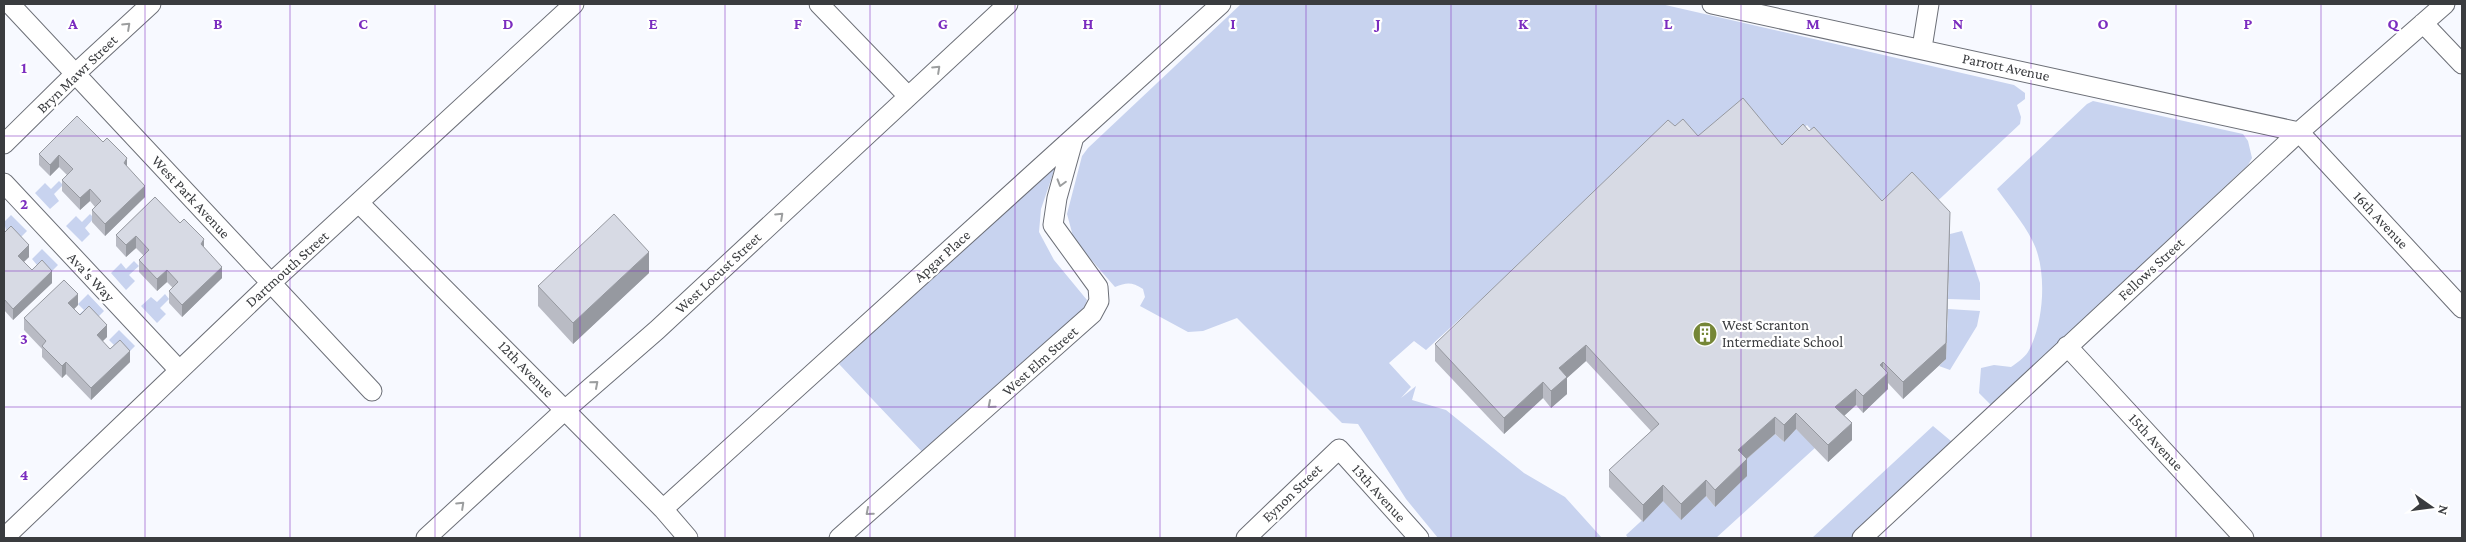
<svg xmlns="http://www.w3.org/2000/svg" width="2466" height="542" viewBox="0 0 2466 542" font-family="'Crimson Pro',serif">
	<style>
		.green { fill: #c8d3ef }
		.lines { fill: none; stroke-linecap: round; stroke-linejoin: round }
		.street-casing { stroke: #6c6f77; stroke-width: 21 }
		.street { stroke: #fff; stroke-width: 19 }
		.wall { fill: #b9bbc4 }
		.shaded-wall { fill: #9699a0 }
		.building { fill: #d7dae4; stroke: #9699a0 }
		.oneway { stroke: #9c9e9f }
		.grid { fill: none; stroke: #7b2cbf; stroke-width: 1; stroke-opacity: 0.55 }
		.labels { text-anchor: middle; stroke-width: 4.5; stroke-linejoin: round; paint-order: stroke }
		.street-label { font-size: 15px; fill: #3a3c3f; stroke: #fff }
		.poi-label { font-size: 15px; fill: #3a3c3f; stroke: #fff; text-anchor: start }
		.grid-label { font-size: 16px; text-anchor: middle; font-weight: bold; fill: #7b2cbf; stroke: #fff; stroke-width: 4.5; stroke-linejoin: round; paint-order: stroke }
	</style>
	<rect width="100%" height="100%" fill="#f7f9ff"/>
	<path class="green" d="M1241,4H1661L2014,85L2025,93V99L2017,105L2021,117L2020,124L1930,208L1886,213L1807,125L1783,147L1683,133L1520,264L1426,350L1414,341L1389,363L1411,387L1401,398L1416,386L1412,400L1446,410L1524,473L1565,497L1602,538H1438L1406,499L1358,424L1342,423L1237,318L1203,331L1188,332L1140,306L1145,297L1143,289C1132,282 1127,282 1115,287L1074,240L1067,214L1082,156L1088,148Z
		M2093,101L2243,134L2248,141L2252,158L2248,165L1991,405L1979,393L1981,368L1994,365L2011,367C2017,363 2024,358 2028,352C2044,324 2048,269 2032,240C2023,222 2009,206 1997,189L2087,104Z
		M1058,159L1041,209L1039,232L1054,260L1087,300L1081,316L926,456L839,364Z
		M59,181L63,185L54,194L59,201L50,209L35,193L45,183L51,189Z
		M90,214L94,218L85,228L90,234L82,242L66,226L76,216L82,222Z
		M11,215L27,231L18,240L4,233L6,230L4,222Z
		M1962,231L1980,283V300L1948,299L1950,234Z
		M42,249L58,265L49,274L29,272L37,265L32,259Z
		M134,261L139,266L129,275L135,281L126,290L111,273L121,263L126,269Z
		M88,294L104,311L95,320L75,318L84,310L78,304Z
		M165,294L169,299L160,308L166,314L157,323L141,306L151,297L157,302Z
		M1948,309L1980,311L1977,326L1950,370L1939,366L1946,359Z
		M119,330L135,346L126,355L106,353L114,345L109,340Z
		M1933,426L1957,446L1860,538H1812Z
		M1796,429L1816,447L1716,538H1628L1626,535L1663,501L1706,496L1715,507L1738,466L1775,434L1784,442Z"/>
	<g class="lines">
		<defs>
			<path id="street" d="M10,4L372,391
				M819,4L908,96
				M1712,4L2299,132L2462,308
				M2423,23L2462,64
				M1922,48L1929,4
				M4,144L75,74L151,4
				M4,183L179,370
				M360,204L663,509L688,538
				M2067,346L2244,538
				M663,509L1221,4
				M4,538L271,283L574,4
				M426,538L565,410L657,330L1008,4
				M839,538L1092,314L1099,301L1098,287L1053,225L1057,198L1074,137
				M1246,538L1339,449L1419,538
				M1862,538L2299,132L2445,4"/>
		</defs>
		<use href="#street" class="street-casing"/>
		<use href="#street" class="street"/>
	</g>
	<path class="wall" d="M77,116L127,167L145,197L105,236L92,222V210L95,207L90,201L80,210L62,191V180L67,175L59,167L50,176L39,165V154Z
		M1675,126L1698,136L1782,145L1882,201L1950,228L1946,359L1903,399L1888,383V389L1863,413L1856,405L1844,416L1852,440L1828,462L1796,429L1784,442L1775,434L1747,459V476L1715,507L1706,496L1681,520L1663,501L1643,522L1609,487V470L1651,431L1586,361L1567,378V394L1551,408L1543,398L1504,434L1435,361V344Z
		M155,197L204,247L222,278L182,317L169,303V291L173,288L167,282L157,291L139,272V260L144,256L136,248L126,257L116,246V235Z
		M4,233L29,257L24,262L32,270L52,283L13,320L4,310Z
		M649,273L573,344L538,306V286Z
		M78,305L74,309L80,315L107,337L102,341L110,349L130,362L91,400L66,374L62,378L42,357V349L24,330V318Z"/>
	<path class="shaded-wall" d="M59,155V167L50,176V165Z
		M127,158V170L124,163Z
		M145,186V197L105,236V224Z
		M90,189V201L80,210V198Z
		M1950,212L1946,359L1903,399V382Z
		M136,236V248L126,257V245Z
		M204,239V251L201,244Z
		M29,245V257L18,267V256Z
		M649,252V273L573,344V323Z
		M222,267V278L182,317V305Z
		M167,270V282L157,291V279Z
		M52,271V283L13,320V309Z
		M78,294V305L68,315V303Z
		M107,325V337L97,347V335Z
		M1586,345V361L1567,378V394L1551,408V391L1559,368Z
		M130,351V362L91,400V388Z
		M66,362V374L62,378V366Z
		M1883,362V377L1888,373V389L1863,413V396L1880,365Z
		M1543,382V398L1504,434V418Z
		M1856,389V405L1835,424V407Z
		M1796,413V429L1784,442V425Z
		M1775,417V434L1738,466V450Z
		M1852,423V440L1828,462V445Z
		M1747,459V476L1715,507V490Z
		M1706,480V496L1681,520V504Z
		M1663,485V501L1643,522V505Z"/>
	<path class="building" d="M1743,98L1782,145L1803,124L1809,131L1814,127L1882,201L1912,172L1950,212L1946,343L1903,382L1883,362L1880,365L1888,373L1863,396L1856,389L1835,407L1852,423L1828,445L1796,413L1784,425L1775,417L1738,450L1747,459L1715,490L1706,480L1681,504L1663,485L1643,505L1609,470L1659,424L1586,345L1559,368L1567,377L1551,391L1543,382L1504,418L1435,344L1668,120L1675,126L1683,119L1698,136Z
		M77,116L103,142L107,138L127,158L124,163L145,186L105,224L92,210L101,201L90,189L80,198L62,180L73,169L59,155L50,165L39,154Z
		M155,197L180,223L184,219L204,239L201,244L222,267L182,305L169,291L178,282L167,270L157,279L139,260L149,250L136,236L126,245L116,235Z
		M614,214L649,252L573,323L538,286Z
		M11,226L29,245L18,256L32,270L42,260L52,271L13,309L4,299V233Z
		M64,280L78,294L68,303L80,315L89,306L107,325L97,335L110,349L120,340L130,351L91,388L66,362L62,366L42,346L46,341L24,318Z"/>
	<defs><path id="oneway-chevron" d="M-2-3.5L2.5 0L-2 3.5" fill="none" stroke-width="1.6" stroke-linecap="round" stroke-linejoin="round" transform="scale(1.25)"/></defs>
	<g class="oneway">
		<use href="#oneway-chevron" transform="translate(127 26) rotate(-43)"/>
		<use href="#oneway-chevron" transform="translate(937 69) rotate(-43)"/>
		<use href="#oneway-chevron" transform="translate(1061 183) rotate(106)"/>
		<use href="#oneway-chevron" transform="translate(780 216) rotate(-43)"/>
		<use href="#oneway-chevron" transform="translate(595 384) rotate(-41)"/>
		<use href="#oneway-chevron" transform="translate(991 405) rotate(139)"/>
		<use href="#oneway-chevron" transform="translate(461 505) rotate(-43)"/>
		<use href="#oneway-chevron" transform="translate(869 512) rotate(139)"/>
	</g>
	<path class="grid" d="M145,4V538M290,4V538M435,4V538M580,4V538M725,4V538M870,4V538M1015,4V538M1160,4V538M1306,4V538M1451,4V538M1596,4V538M1741,4V538M1886,4V538M2031,4V538M2176,4V538M2321,4V538M4,136H2462M4,271H2462M4,407H2462"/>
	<defs>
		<symbol id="building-disc" viewBox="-11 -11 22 22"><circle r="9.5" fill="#758636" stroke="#fff"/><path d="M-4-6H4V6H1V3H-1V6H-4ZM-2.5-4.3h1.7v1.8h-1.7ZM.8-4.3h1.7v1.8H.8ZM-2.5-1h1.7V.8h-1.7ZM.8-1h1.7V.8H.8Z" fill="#fff"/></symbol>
	</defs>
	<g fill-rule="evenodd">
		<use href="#building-disc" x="1691" y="320" width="28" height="28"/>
	</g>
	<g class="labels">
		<g class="street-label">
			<text transform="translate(2006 67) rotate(12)" y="5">Parrott Avenue</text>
			<text transform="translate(77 74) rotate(-44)" y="5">Bryn Mawr Street</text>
			<text transform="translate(191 197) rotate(47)" y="5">West Park Avenue</text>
			<text transform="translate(2381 220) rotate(47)" y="5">16th Avenue</text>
			<text transform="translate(942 256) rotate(-42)" y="5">Apgar Place</text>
			<text transform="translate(287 269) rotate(-42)" y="5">Dartmouth Street</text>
			<text transform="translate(2151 269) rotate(-43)" y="5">Fellows Street</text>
			<text transform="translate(718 273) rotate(-43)" y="5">West Locust Street</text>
			<text transform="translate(91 277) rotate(47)" y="5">Ava's Way</text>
			<text transform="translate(1040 361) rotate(-42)" y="5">West Elm Street</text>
			<text transform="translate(526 369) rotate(46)" y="5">12th Avenue</text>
			<text transform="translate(2156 442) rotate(47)" y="5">15th Avenue</text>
			<text transform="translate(1292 493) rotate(-44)" y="5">Eynon Street</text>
			<text transform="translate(1379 493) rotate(48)" y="5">13th Avenue</text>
		</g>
		<g class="poi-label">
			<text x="1722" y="330">West Scranton<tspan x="1722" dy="17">Intermediate School</tspan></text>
		</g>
	</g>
	<g class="grid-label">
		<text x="73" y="29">A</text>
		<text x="218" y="29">B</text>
		<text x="363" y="29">C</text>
		<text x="508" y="29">D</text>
		<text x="653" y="29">E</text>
		<text x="798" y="29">F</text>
		<text x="943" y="29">G</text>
		<text x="1088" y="29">H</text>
		<text x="1233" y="29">I</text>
		<text x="1378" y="29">J</text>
		<text x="1523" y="29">K</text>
		<text x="1668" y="29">L</text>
		<text x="1813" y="29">M</text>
		<text x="1958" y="29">N</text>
		<text x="2103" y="29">O</text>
		<text x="2248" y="29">P</text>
		<text x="2393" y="29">Q</text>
		<text x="24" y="73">1</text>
		<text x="24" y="209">2</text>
		<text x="24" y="344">3</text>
		<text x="24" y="480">4</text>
	</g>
	<rect width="2466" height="542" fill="none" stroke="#3a3c3f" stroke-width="10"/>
	<g transform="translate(2431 507) rotate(104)" stroke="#ffffff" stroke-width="4" paint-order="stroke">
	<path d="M0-4L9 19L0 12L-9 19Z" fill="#3a3c3f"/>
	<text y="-8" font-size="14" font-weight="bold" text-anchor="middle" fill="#3a3c3f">N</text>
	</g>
</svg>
